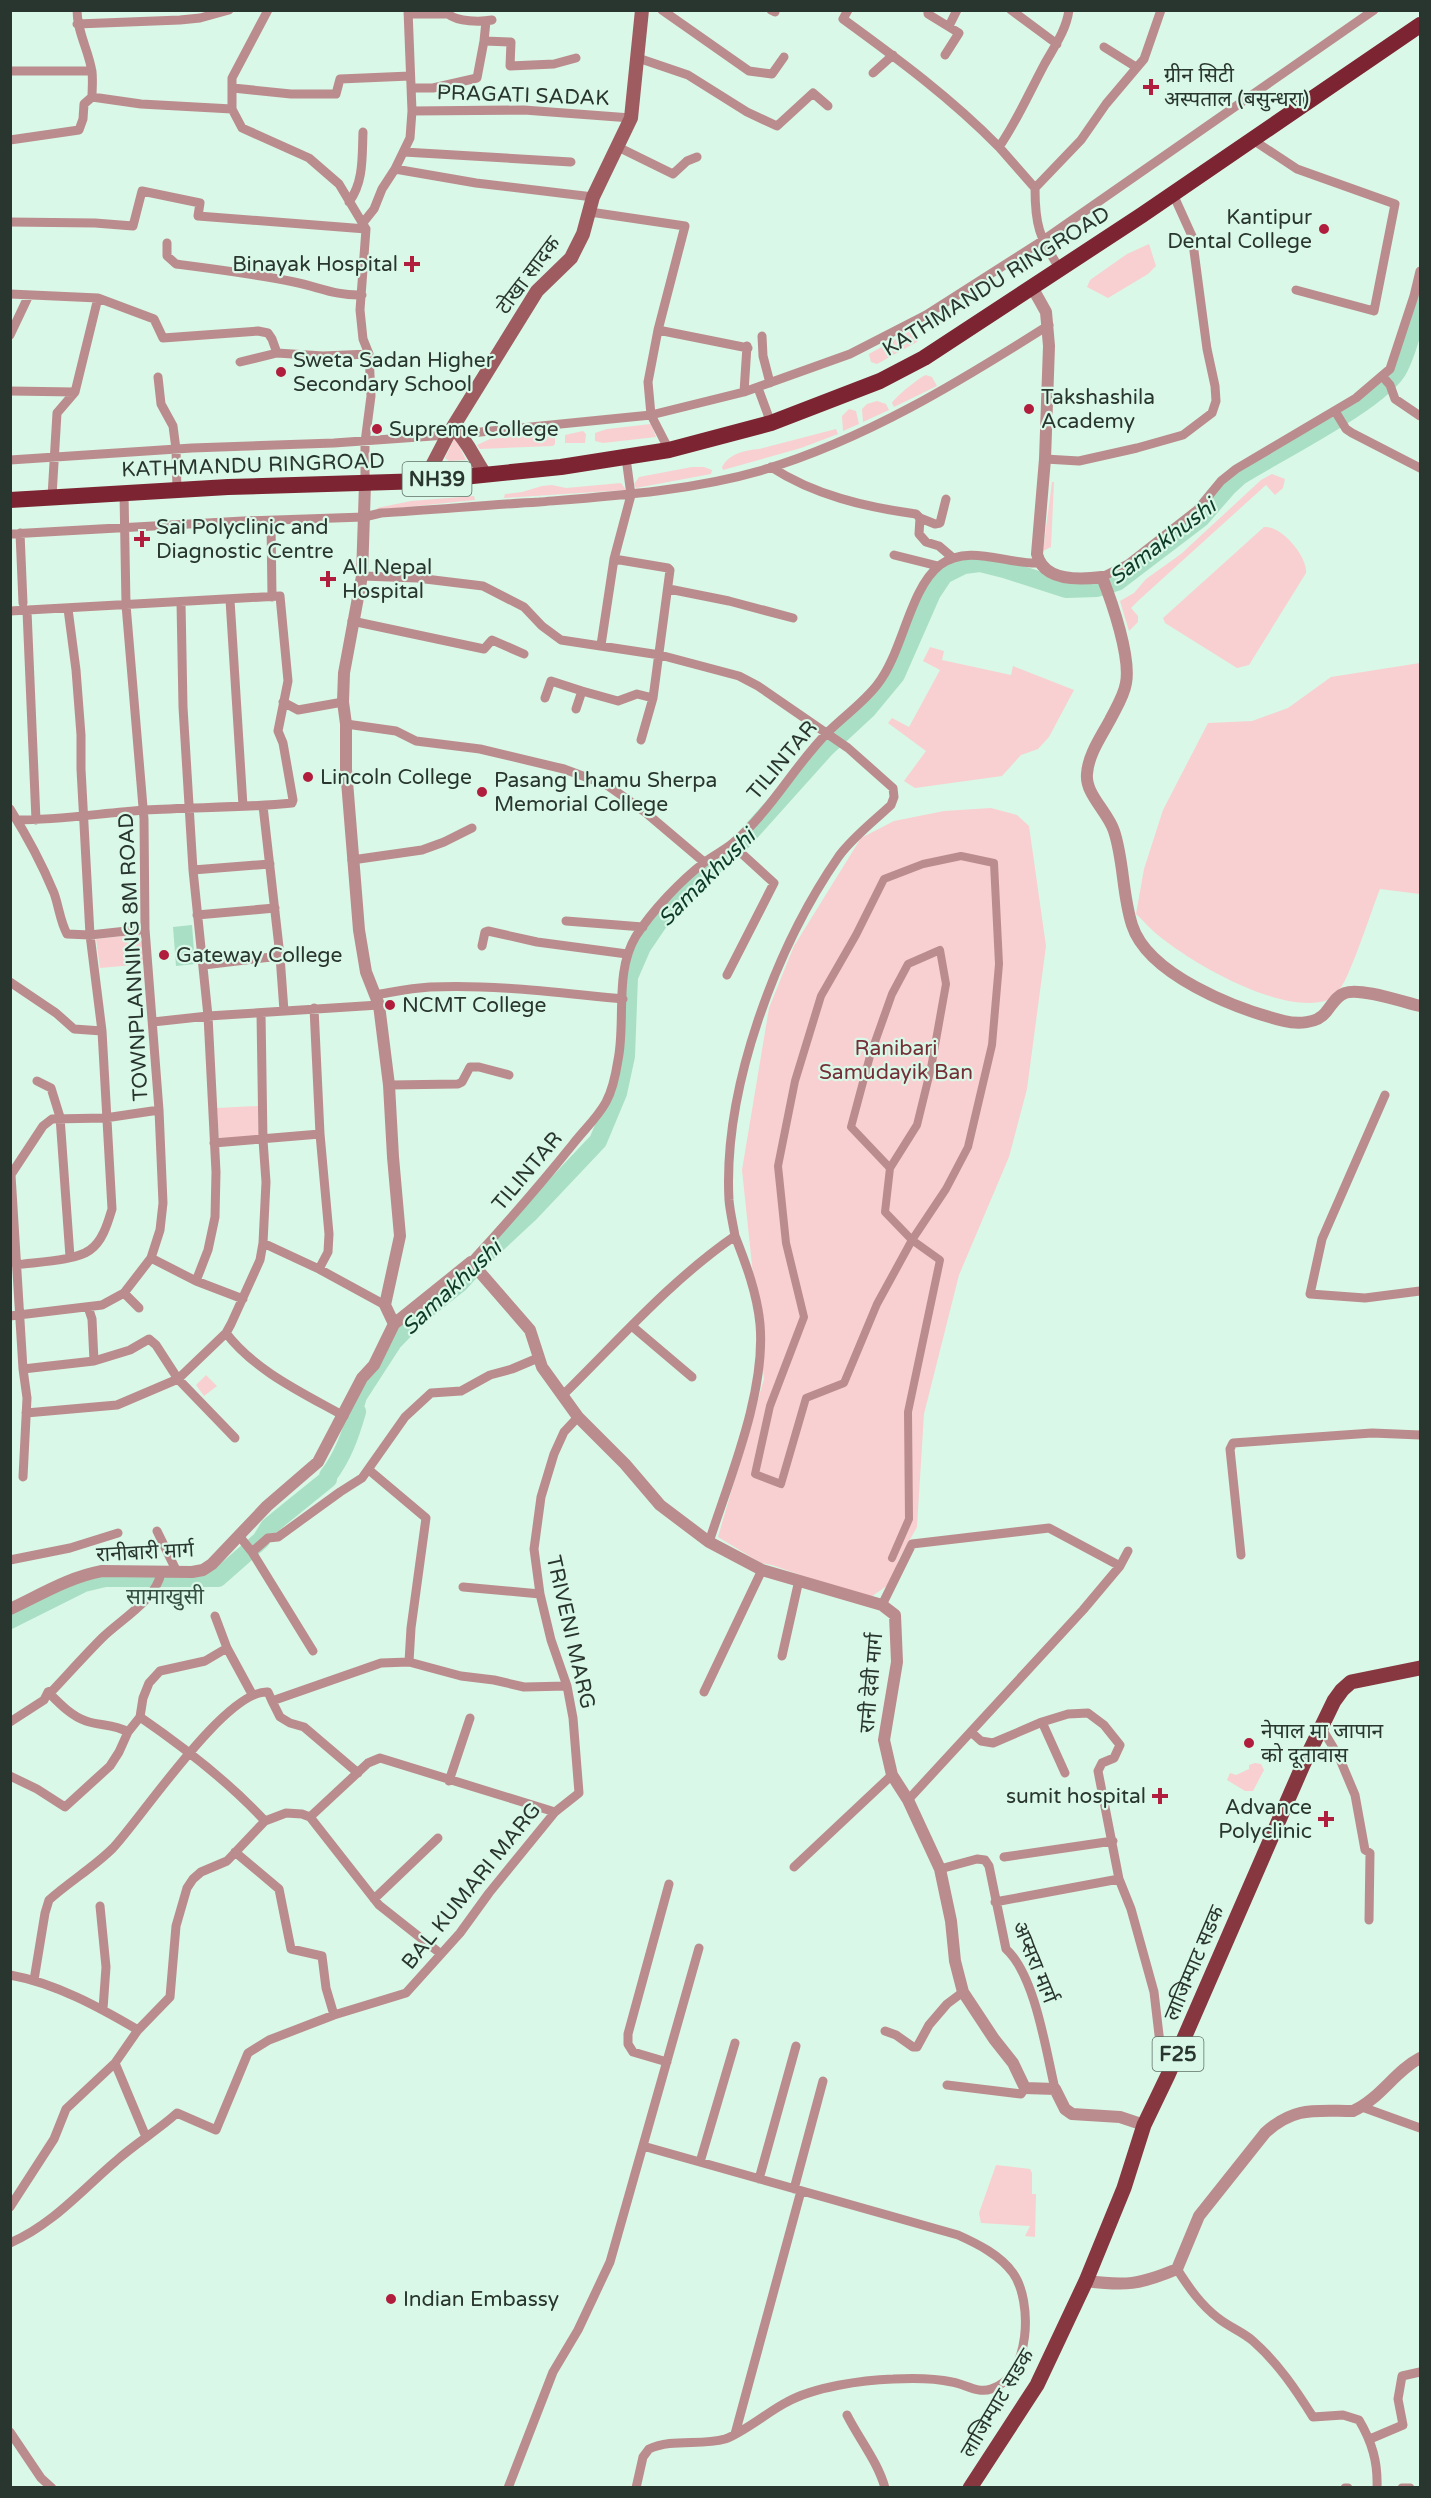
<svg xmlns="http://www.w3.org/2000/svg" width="1431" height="2498" viewBox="0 0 1431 2498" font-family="'Varela Round','Noto Sans Devanagari',sans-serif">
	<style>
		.green { fill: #f8d0d1 }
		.water { fill: #a9dfc4 }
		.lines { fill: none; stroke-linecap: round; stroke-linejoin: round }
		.river { stroke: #a9dfc4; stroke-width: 18 }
		.pedestrian { stroke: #bb8c8e; stroke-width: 8 }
		.minor { stroke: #bb8c8e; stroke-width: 9 }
		.tertiary { stroke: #bb8c8e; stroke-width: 12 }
		.secondary { stroke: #9e5b60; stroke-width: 14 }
		.primary { stroke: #873740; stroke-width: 15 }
		.trunk { stroke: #7c2432; stroke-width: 16 }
		.poi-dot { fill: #b11e3d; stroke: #d9f8e7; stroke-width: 2 }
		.labels { text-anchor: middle; stroke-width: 4.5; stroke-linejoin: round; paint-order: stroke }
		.shield { fill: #d9f8e7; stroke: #5e7066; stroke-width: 1.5 }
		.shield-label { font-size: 20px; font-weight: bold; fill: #29352f }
		.poi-label { font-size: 21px; fill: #29352f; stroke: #d9f8e7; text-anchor: start }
		.street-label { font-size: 21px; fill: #29352f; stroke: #d9f8e7 }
		.park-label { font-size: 21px; fill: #753037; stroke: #d9f8e7 }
		.water-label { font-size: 22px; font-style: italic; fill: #0e3b28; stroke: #d9f8e7 }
		.neighbourhood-label { font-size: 22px; fill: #354f42; stroke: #d9f8e7 }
	</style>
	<rect width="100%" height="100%" fill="#d9f8e7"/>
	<path class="green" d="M1149,244L1156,266L1148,274L1108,298L1087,287L1090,280L1127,254Z
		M910,331L915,332L919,337L917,342L877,364L871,362L869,354Z
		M926,375L932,377L937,386L894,407L892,403C894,398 921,376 926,375Z
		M877,401L886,404L889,410L863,422L862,409L867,404Z
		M849,409L856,411L859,424L843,431L842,416Z
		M651,424L656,437L603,443L595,441V433L607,429Z
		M836,429L838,434L801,448L723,470L722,467C729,454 745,450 759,449Z
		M583,431L586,434L585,443H565V435Z
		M541,434L555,436V444L553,446L480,449L477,445L490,439Z
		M455,437L466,460L449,461L445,458Z
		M692,467H704L712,470L711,474L636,488L634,484L639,477Z
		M1272,474L1285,479L1283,488L1275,495L1266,485L1139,600L1131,608L1138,616V622L1129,631L1120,601L1134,593L1146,579L1181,554L1261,480Z
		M1052,482H1054L1051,547L1043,551Z
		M621,483L626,490L504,498L505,494L522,492L542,486L552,485L566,488Z
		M474,496L475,500L378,510L377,508L411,501Z
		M1264,527C1281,525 1308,557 1306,573L1249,665L1237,668L1165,623L1163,618Z
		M930,647L944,651L942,660L1011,675L1013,666L1074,690L1049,737L1038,749L1021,755L1002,776L915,788L904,781L926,751L888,723L892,718L909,727L940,670L923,661Z
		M1420,663V894L1380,889C1373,906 1349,981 1339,990C1336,994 1330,999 1325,1001C1278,1013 1195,965 1159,936C1151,930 1144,921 1136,914L1144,869L1163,810L1208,723L1252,721L1288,708L1331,677Z
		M991,808L1017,815L1029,826L1046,946L1027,1089L1009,1157L959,1275L924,1414L917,1527L899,1559L891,1583L868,1599L772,1565L761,1563L718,1537L764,1379L742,1170L769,1008L794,946L861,838L894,821L944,811Z
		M140,934L145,964L100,968L96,939Z
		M258,1106L259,1138L219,1140L217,1108Z
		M206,1375L217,1386L204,1396L196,1385Z
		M1255,1763L1261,1764L1264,1770L1253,1791H1245L1227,1780L1230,1773L1236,1775L1249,1769V1765Z
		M996,2165L1030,2169L1032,2173V2194H1036L1035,2237L1025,2236L1030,2226L981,2223L979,2213Z"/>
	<path class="water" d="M192,925L195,964L176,966L173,927Z"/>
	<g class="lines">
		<path class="river" d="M10,1620L84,1583L105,1578H218L261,1540L269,1527L281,1517L328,1479V1476C343,1456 350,1436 357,1412L354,1410L358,1396L393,1342L416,1318L460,1283L485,1255L529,1214L598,1141L618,1093L626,1056L629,977L642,947L663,916L699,878L739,845L825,749L867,710L896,675L932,593L944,575L964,565L980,563L1004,569L1066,589L1097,588L1117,582L1201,518L1227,488L1240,476C1273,455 1385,399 1399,368C1409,349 1414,324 1420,303"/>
		<path class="pedestrian" d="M890,1168L851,1127L870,1056L892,994L908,964L940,950L946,984L931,1068L917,1125L890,1168L885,1212L912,1240L946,1189L968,1147L992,1045L999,964L994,863L961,856L923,864L884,879L856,935L821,996L795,1081L778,1166L786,1243L804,1317L770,1406L755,1474L781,1484L806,1398L844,1383L877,1304L912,1240L940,1260L908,1412L909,1519L892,1558"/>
		<path class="minor" d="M77,10C77,32 89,51 92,72C93,80 92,89 92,97
			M268,10L232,78V109L242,128L309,158L339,184L366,229L360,310L363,339L369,354L371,396L365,442V484
			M662,10L749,71L772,74L784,57
			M771,10L775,12
			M848,10L843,19C898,59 951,98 999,147
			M928,10V14L959,33L945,55
			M1011,10L1057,44
			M408,14H448C458,22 480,22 492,20
			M486,21L484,41L511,42L510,66L554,64L576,58
			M77,24L180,20L200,18L229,10
			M949,26L957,10
			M1104,47L1136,67
			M638,58L688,75L747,112L777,126L813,93L828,106
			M10,71H92
			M873,73L893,55
			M233,88L291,94H336L340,79L410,76
			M411,88H433L477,78L484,41
			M412,111L524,110L631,118
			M10,140L79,130L83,119L84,104L92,97L141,104L232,109
			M1253,140L1297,169L1395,204L1374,311L1296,290
			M616,146L673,174L687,161L697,157
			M404,152L571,162
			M395,169L476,183L593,197
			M1035,188L999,147C1017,121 1029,93 1044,65C1054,47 1066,31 1069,10
			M349,202C364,182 362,156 363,132
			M590,212L685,226L658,330L648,382L651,415L669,450
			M10,222L95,223L133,226L142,191L200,203L198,216L366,229
			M362,224L374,209L382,189L395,169L410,138L412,111L408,10
			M167,243V256L176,264C215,269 255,274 294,282C319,287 336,296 362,295
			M1060,269C1039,237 1035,225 1035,188L1081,140L1106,104L1144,59L1161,10
			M10,294L98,298
			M658,330L748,348
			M10,335L29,295
			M762,336L763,356L770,383
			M240,362L277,353
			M158,377L161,404L173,426L176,449L177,490
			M1383,377L1390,385L1395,399L1420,416
			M758,388L771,423
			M10,391L75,392
			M75,392L98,298L154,319L163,338L258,331L268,333L272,339L277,353L323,356L369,354
			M744,392L747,346
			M1335,411L1346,429L1352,433L1420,468
			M1045,459L1079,461L1137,448L1183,435L1212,413L1216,401L1215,386L1207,349L1192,236L1173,194
			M10,460L192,448L334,443L461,434L651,415L744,392L850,354L926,315L1042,241L1374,10
			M771,467C814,495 865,507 916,514L920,518L919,534L926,542L939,546L953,558
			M52,496L57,413L75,392
			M920,518L935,524L940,523L946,499
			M271,522L272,597
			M20,533L23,603
			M10,534L243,521L364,517L381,513C433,510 486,505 539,502C614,496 690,491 763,470C866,439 959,382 1049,325
			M894,555L938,566
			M362,576L417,578L483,586L524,607L542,626L561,640L660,655L739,676L758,686L848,748L893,788L894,797L891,805C874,821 853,837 839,856C776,947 723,1088 729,1200C730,1212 733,1224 735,1236C671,1280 619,1340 564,1394
			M1102,577L1128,564L1197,510L1221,481L1236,469L1356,398L1390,369L1414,296L1420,271
			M669,589L729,601L793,618
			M230,600L243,806
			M181,602L183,707L193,870L208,1016L216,1172L215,1217L208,1250L196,1281
			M10,611L280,596L288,681L278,731L283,743L293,800L292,803C243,808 194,807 145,810C102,813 60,820 17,820
			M27,611L36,820
			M352,621L484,649L492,640L524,654
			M601,645L614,559L631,495L626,458
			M545,698L551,681L582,691
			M283,702L298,710L343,702
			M576,709L582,691L618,701L637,694L653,698L670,570L668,568L614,559
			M346,724L396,731L416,741L480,749L564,769L607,785L645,812L704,862
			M641,740L653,698
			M263,806L280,956L284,1011
			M10,809C27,836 42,864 54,893C59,907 60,921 67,934L90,935L145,929
			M352,860L422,850L444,842L472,828
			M193,870L270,864
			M197,915L275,908
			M566,921L643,927
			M482,946L485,932L488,931L537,942L627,954
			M204,965L280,956
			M727,975L774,883L740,852L733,843
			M10,982L56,1013L74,1029L102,1031
			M375,995C393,992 411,988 430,987C494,984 559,993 623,999
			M314,1008L320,1134L329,1234L328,1252L319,1269
			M153,1022L208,1016L379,1005
			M37,1081L51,1088L60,1117L70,1257
			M389,1085L458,1084L462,1082L470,1067H479L509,1075
			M1385,1095L1322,1239L1310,1294L1365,1298L1420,1291
			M214,1143L320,1134
			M11,1175L23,1369L27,1398L23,1477
			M10,1176L43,1126L52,1119L105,1118L159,1110
			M263,1243L319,1269L385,1305
			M151,1258L196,1281L243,1299
			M471,1262C506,1224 540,1185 573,1144C583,1131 598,1117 606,1102C612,1091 616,1073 618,1060C626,1021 614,972 636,936C652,911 681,880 705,862C714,855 725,850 733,843C771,811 794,766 828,732C844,716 863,703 877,685C903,653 909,589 940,565C969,543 1007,565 1039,563
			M16,1265C36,1262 75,1261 90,1250C103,1241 108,1222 112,1209L102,1031L90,935L81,769V735L76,670L68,609
			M124,1293L139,1308
			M88,1307L92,1319L94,1361
			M10,1316L102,1305L124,1293L151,1258L160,1230L163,1203L159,1110L145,929L144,819L126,605L124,493
			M633,1327L692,1377
			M226,1333C255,1371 303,1393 344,1416
			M23,1369L94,1361L130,1350L149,1339L156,1345L178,1379L235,1438
			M26,1413L117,1405L178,1379L226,1333L231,1324L260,1260L263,1243L266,1182L263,1140L261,1013
			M157,1531L177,1572
			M240,1537L252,1552L313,1651
			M709,1542C730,1477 766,1392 760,1324C757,1293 746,1264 735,1236
			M252,1552L268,1538L278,1537L340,1492L362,1478L405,1417L431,1393L461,1391L490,1375L512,1369L538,1358
			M1241,1555L1230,1449L1233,1443L1372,1433L1420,1435
			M10,1560L70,1548L118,1533
			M463,1587L540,1594
			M882,1605L912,1544L1049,1528L1120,1566
			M215,1616L227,1648L252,1694
			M782,1656L799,1580
			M409,1662L461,1676L494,1680L524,1687L567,1686
			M48,1692C59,1703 71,1716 86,1721C100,1726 114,1724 128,1732
			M704,1692L762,1570
			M272,1701L280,1717L290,1723L304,1727L358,1773
			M140,1717C185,1748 228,1781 265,1821
			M10,1722L44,1700L48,1692L53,1690C69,1673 85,1655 102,1638C120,1620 156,1600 161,1573
			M1042,1722L1065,1773
			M1321,1727L1339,1757L1355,1795L1365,1850L1370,1853L1369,1920
			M971,1732L981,1741L993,1743L1042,1722L1068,1714L1088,1713L1104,1725L1120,1745L1114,1758L1102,1763L1098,1771L1119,1879L1131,1909L1154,1992L1161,2052L1168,2075
			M10,1776L37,1789L65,1807L110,1766L119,1752L128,1732L140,1717L143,1698L149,1683L160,1671L205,1661L227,1648
			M449,1781L470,1718
			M908,1800L1083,1610L1120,1566L1128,1551
			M310,1817L368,1763L380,1758L555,1812
			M235,1852L279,1889L291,1949L322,1956L326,1988L334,2015
			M1004,1857L1113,1841
			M794,1867L892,1775
			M940,1869L977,1859L985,1860L989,1866L1006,1949C1035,1975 1046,2051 1055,2089
			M374,1899L438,1838
			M995,1902L1119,1879
			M100,1906L106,1967L103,2009
			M10,1975C55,1983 99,2007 138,2030
			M34,1980L45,1913L49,1900C69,1882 94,1867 113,1848C143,1816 226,1689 268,1692L272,1701L381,1663L409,1662L411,1628L426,1518L369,1470
			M885,2031L896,2035L913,2047H917L929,2025L947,2004L963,1992
			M667,2062L633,2052L628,2044V2034L669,1884
			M115,2063L146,2137
			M947,2085L1021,2094L1025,2088
			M1362,2107L1420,2128
			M700,2162L735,2043
			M759,2179L796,2046
			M794,2189L823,2081
			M10,2207L54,2139L66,2109L115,2063L138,2030L170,1997L176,1926L187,1888L193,1879L201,1872L227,1861L265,1821L286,1813L302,1814L310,1817L379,1905L441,1954
			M10,2243C52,2225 82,2190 116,2161C136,2143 157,2131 177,2113L216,2130L248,2053L269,2040L334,2015L406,1993L460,1933L489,1893L555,1812L579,1793L573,1718L567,1686L551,1640L540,1594L534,1549L541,1497L554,1454L564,1432L578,1417
			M1177,2269C1189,2288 1201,2305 1218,2318C1229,2327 1243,2332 1253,2341C1278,2363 1296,2390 1313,2417L1343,2415L1359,2420C1372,2442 1378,2462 1377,2488
			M847,2415C859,2439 878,2462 885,2488
			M10,2432L41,2478L52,2488
			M735,2434L801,2191
			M1370,2439L1403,2425L1398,2399L1402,2376L1420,2372
			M508,2488L553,2372L578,2330L610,2262L699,1948
			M636,2488L643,2457L649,2449C672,2438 701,2446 725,2439C743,2433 769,2411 787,2402C814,2387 862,2380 893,2379C911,2378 934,2378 952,2382C965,2384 978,2394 991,2389C1031,2377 1033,2301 1013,2273C1000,2255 978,2244 958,2235L643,2146
			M1345,2488H1348
			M1402,2488H1410"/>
		<path class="tertiary" d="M1032,287L1046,312L1049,346L1045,459L1037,554C1043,581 1079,580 1102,577C1112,602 1131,657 1126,683C1124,696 1116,708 1110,720C1101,737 1088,755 1087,774C1085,794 1108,812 1114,831C1124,861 1122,894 1132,925C1148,975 1236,1009 1284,1021C1297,1024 1317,1024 1326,1012C1332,1005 1336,996 1345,993C1360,987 1403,1002 1420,1006
			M365,484L362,576L344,673L343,702L346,724V769L359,930L366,972L379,1005L389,1085L393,1157L400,1236L385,1305L394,1324
			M10,1609C40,1595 69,1577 102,1571L192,1572L203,1570L212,1564L267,1506L318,1462L362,1378L374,1365L394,1324L471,1262L530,1330L542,1367L578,1417L625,1464L660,1505L709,1542L762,1570L882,1605L895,1615L897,1662L884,1740L892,1775L908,1800L940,1869L951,1921L955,1961L963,1992L994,2039L1013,2063L1025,2088L1055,2089L1065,2109L1072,2114L1120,2117L1144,2125
			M1086,2281C1126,2286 1139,2285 1177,2269L1199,2216L1265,2133C1294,2106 1316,2111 1353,2111C1380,2099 1395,2071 1420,2058"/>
		<path class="secondary" d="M453,427C467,440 474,458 485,474
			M424,481L448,435L537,291L571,258L583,234L593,197L631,118L642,10"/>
		<path class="primary" d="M970,2488L1037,2385L1086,2281L1124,2188L1144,2125L1168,2075L1303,1765L1334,1701L1342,1690L1351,1682L1420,1668"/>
		<path class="trunk" d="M10,500L228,487L424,481L561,467L669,450L771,423L880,381L924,358L1142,215L1420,25"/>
	</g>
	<g class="poi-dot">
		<path d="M1148 78h6v6h6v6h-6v6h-6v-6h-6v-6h6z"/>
		<circle cx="1324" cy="229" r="6"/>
		<path d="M409 255h6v6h6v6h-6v6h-6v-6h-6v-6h6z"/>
		<circle cx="281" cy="372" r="6"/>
		<circle cx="1029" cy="409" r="6"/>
		<circle cx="377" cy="429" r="6"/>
		<path d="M139 530h6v6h6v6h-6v6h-6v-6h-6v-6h6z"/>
		<path d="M325 570h6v6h6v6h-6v6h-6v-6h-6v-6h6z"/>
		<circle cx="308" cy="777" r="6"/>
		<circle cx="482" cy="792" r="6"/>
		<circle cx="164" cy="955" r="6"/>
		<circle cx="390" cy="1005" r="6"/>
		<circle cx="1249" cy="1743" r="6"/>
		<path d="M1157 1787h6v6h6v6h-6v6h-6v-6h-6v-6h6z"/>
		<path d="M1323 1810h6v6h6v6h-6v6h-6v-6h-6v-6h6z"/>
		<circle cx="391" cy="2299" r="6"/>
	</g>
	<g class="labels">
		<g class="shield">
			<rect x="402.5" y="462" width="69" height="34" rx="4.5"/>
			<rect x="1152.5" y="2037" width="51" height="34" rx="4.5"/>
		</g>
		<g class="shield-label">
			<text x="437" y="486">NH39</text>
			<text x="1178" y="2061">F25</text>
		</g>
		<g class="poi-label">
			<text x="1164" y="82">ग्रीन सिटी<tspan x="1164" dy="24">अस्पताल (बसुन्धरा)</tspan></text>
			<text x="1312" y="224" text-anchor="end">Kantipur<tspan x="1312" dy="24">Dental College</tspan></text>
			<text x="398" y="271" text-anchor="end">Binayak Hospital</text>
			<text x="293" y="367">Sweta Sadan Higher<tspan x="293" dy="24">Secondary School</tspan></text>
			<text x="1041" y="404">Takshashila<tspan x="1041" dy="24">Academy</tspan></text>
			<text x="389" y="436">Supreme College</text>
			<text x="156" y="534">Sai Polyclinic and<tspan x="156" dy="24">Diagnostic Centre</tspan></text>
			<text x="342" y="574">All Nepal<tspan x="342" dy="24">Hospital</tspan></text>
			<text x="320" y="784">Lincoln College</text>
			<text x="494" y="787">Pasang Lhamu Sherpa<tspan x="494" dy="24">Memorial College</tspan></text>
			<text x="176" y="962">Gateway College</text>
			<text x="402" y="1012">NCMT College</text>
			<text x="1261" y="1738">नेपाल मा जापान<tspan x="1261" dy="24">को दूतावास</tspan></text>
			<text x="1146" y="1803" text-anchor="end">sumit hospital</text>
			<text x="1312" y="1814" text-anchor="end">Advance<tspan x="1312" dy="24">Polyclinic</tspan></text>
			<text x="403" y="2306">Indian Embassy</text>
		</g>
		<g class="street-label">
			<text transform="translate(523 95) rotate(2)" y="7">PRAGATI SADAK</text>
			<text transform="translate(528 275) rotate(-53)" y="7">टोखा सादक</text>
			<text transform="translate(996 281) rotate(-32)" y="7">KATHMANDU RINGROAD</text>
			<text transform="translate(253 465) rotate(-2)" y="7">KATHMANDU RINGROAD</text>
			<text transform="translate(782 760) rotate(-50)" y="7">TILINTAR</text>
			<text transform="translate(133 957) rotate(-93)" y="7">TOWNPLANNING 8M ROAD</text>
			<text transform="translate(527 1171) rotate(-50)" y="7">TILINTAR</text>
			<text transform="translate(145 1552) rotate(-3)" y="7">रानीबारी मार्ग</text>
			<text transform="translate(571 1632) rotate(77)" y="7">TRIVENI MARG</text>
			<text transform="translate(871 1683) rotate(-85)" y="7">रानी देवी मार्ग</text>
			<text transform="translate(471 1886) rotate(-51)" y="7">BAL KUMARI MARG</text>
			<text transform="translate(1035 1962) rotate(68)" y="7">अप्सरा मार्ग</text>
			<text transform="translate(1194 1963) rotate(-67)" y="7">लाजिम्पाट सडक</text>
			<text transform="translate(997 2403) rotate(-59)" y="7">लाजिम्पाट सडक</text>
		</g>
		<g class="park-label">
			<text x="896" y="1055">Ranibari<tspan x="896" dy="24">Samudayik Ban</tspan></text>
		</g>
		<g class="water-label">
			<text transform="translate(1162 541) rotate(-37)" y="8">Samakhushi</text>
			<text transform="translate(706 877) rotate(-45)" y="8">Samakhushi</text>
			<text transform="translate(451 1287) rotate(-43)" y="8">Samakhushi</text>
		</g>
		<g class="neighbourhood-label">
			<text x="165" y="1604">सामाखुसी</text>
		</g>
	</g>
	<rect width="1431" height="2498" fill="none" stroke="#29352f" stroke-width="24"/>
</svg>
